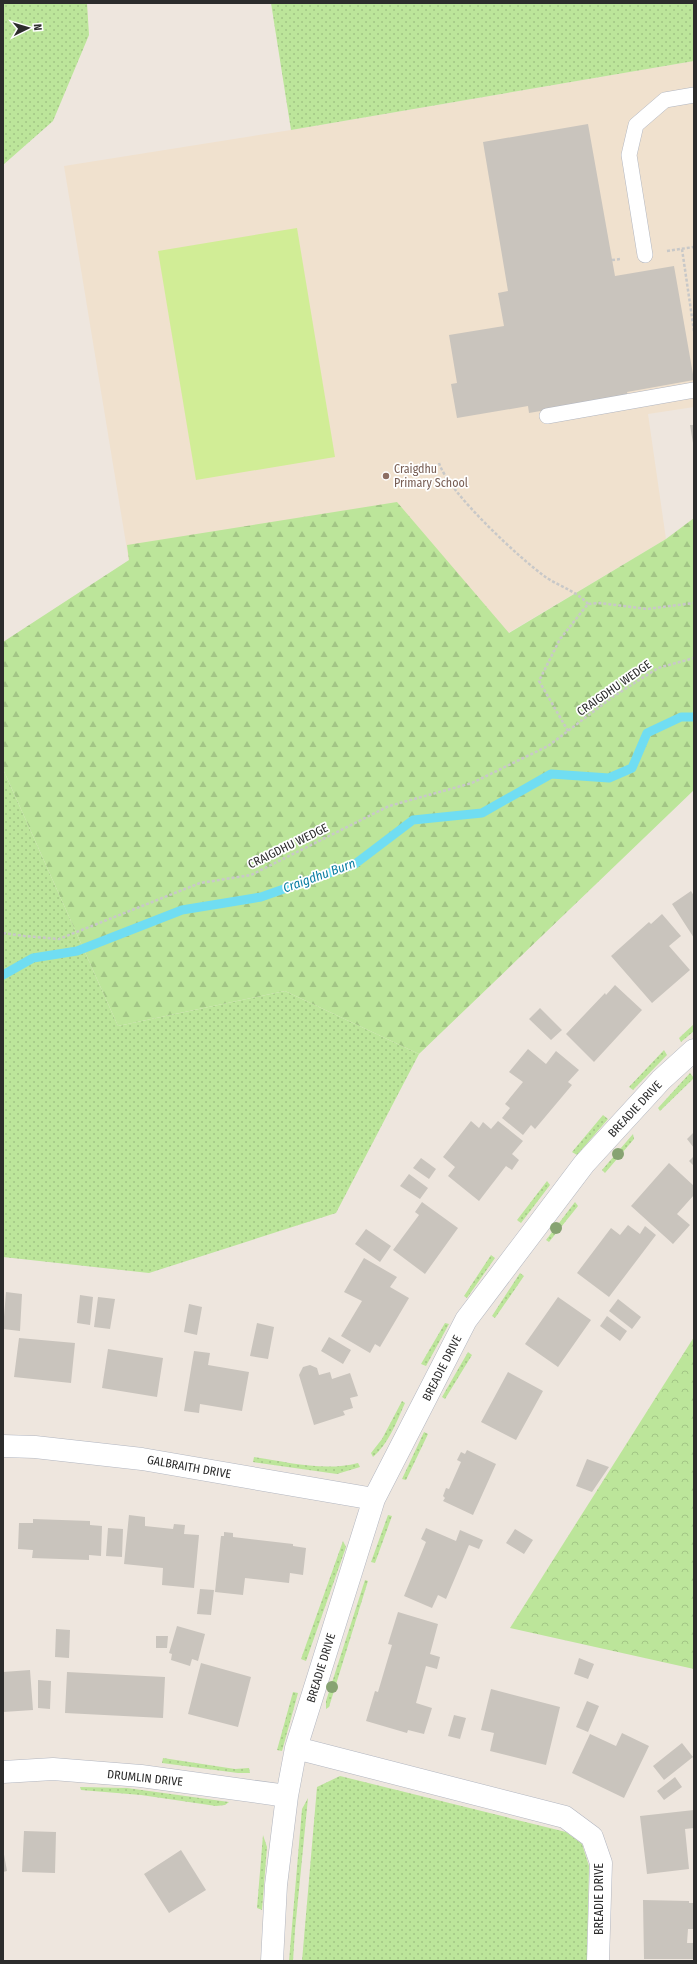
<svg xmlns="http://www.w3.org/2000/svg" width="697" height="1964" viewBox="0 0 697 1964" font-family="'Fira Sans Condensed',sans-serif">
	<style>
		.education { fill: #f0e1ce }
		.grass { fill: url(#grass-dots) }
		.forest { fill: url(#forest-firs) }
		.park { fill: url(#park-crowns) }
		.pitch { fill: #d1ed96 }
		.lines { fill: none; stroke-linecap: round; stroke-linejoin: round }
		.stream { stroke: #70ddf2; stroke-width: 9 }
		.building { fill: #c9c4bd }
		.service-casing { stroke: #b2b6c0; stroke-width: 16 }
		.minor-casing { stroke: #b2b6c0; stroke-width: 23 }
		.path { stroke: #c8c8c8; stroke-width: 2.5; stroke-dasharray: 3 2; stroke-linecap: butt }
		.service { stroke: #fff; stroke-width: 15 }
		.minor { stroke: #fff; stroke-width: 22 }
		.tree { fill: #87a372 }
		.education-dot { fill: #8d6e63; stroke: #fff; stroke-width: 1.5 }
		.labels { text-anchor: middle; stroke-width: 3.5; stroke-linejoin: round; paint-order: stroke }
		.education-label { font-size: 12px; fill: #785e54; stroke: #fff; text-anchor: start }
		.street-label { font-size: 12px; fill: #2c2c2c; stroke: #fff }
		.water-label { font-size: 13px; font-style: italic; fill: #0a7ea2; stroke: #fff }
	</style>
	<defs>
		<pattern id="grass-dots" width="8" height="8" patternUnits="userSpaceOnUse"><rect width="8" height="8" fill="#bce59a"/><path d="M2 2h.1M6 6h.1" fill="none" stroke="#a2c585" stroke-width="1.8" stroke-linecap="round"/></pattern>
		<pattern id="forest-firs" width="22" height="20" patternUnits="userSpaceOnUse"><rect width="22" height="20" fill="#bce59a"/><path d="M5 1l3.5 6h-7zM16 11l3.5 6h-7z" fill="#a2c585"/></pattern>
		<pattern id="park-crowns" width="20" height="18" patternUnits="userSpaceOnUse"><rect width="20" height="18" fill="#bce59a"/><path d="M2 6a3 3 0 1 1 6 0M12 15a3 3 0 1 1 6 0" fill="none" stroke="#a2c585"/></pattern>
	</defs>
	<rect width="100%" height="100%" fill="#eee6de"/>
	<path class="education" d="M694,61V407L648,414L666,539L404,695L176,848L64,166L291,130Z"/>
	<path class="grass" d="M3,3H87L89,35L53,121L3,165Z
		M271,3H694V61L291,130Z
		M3,769L118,1026L285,991L419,1054L336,1213L149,1273L3,1257Z
		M694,1024V1031L681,1042L679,1038Z
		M664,1050L667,1055L633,1090L629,1087Z
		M690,1073L694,1078L660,1111L658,1108Z
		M603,1115L608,1119L577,1155L572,1152Z
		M633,1134L634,1139L605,1173L602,1170Z
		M547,1181L550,1185L521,1223L517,1220Z
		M575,1202L578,1206L549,1242L546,1240Z
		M491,1255L495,1258L467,1298L464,1296Z
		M520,1273L524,1276L495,1318L492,1316Z
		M445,1323L449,1324L426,1366L421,1364Z
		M468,1352L472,1355L445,1399L442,1397Z
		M402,1401L405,1403C396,1423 389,1443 373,1457L371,1453L382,1439Z
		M424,1432L428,1434L406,1480L402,1479Z
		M254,1457C288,1462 324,1472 358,1463L360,1467L337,1474L253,1462Z
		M388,1515L392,1516L375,1563L371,1562Z
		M343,1541L346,1547L306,1661L301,1659Z
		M365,1580L368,1581L329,1707L326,1709V1701Z
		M293,1692L298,1693L282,1751L277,1750Z
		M163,1758L235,1769L249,1768L250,1773H238L162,1763Z
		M340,1776L566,1832L582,1844L589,1866L587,1961H302L317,1787Z
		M80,1787L127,1788L229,1802L225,1805L216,1806L141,1795L81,1790Z
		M308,1798L295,1930L293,1961H289L302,1809Z
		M263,1835L267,1847L262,1910L257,1908Z"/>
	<path class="forest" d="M397,502L509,633L666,539L694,518V790L419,1054L285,991L118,1026L3,769V642L129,560L127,545Z"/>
	<path class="park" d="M694,1337V1669L510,1628Z"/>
	<path class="pitch" d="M297,228L335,457L196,480L158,251Z"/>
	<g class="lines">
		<path class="stream" d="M3,975L33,958L77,951L182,910L261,897L355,864L413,820L482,813L551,774L609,778L632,768L647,733L681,717H694"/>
	</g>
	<path class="building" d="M588,124L615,276L674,266L694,380L627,392L628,396L529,413L528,406L457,418L451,384L457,383L449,335L504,326L498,293L508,291L483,142Z
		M690,425H694V443H693Z
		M691,891L694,896V938L672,904Z
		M662,914L681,936L669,946L690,970L652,1003L611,956L649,922L651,924Z
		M615,985L642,1010L594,1062L566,1034L605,993L606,995Z
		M540,1008L562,1030L551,1040L529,1019Z
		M528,1049L546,1064L556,1051L579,1070L568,1082L572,1085L535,1129L531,1125L523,1135L502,1118L510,1108L505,1104L523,1082L509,1072Z
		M471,1121L479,1128L483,1122L491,1129L498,1121L523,1141L512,1154L519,1160L512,1170L506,1166L479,1201L448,1176L455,1167L443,1157Z
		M694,1132V1148L687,1139Z
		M694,1156V1166L689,1161Z
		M421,1158L436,1169L429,1179L413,1168Z
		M669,1163L694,1186V1195L677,1214L690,1225L673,1244L631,1206Z
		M409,1174L428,1188L420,1199L400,1186Z
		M422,1202L458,1228L425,1274L393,1250L419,1215L415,1212Z
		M628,1225L640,1234L645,1226L656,1235L609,1297L577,1273L611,1228L620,1235Z
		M366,1229L391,1246L380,1262L355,1244Z
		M364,1258L397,1277L390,1287L409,1298L380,1347L375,1344L370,1353L341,1336L362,1301L344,1292Z
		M6,1292L22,1294L20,1331L3,1329Z
		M80,1295L93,1297L90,1325L77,1323Z
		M98,1297L115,1299L110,1329L94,1327Z
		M558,1297L591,1320L558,1367L525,1344Z
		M618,1299L641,1317L632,1329L609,1311Z
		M189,1304L202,1307L197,1335L184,1332Z
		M607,1316L627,1331L620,1341L600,1326Z
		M257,1323L274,1327L268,1359L250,1356Z
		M329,1337L351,1350L343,1364L321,1351Z
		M19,1338L75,1343L71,1383L14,1377Z
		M108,1349L163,1358L157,1397L102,1388Z
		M194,1351L210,1353L208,1365L249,1372L242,1411L200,1404L199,1413L184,1411Z
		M310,1365L317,1368L319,1375L330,1372L332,1379L350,1373L358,1396L350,1398L353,1408L343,1411L345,1415L314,1425L299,1375L303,1367Z
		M508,1372L543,1391L516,1440L481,1422Z
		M467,1450L496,1464L473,1515L443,1501L445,1498L443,1496L446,1488L449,1489L461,1462L457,1460L461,1452L465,1454Z
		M587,1459L609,1467L592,1492L576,1486Z
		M129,1515L145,1517V1526L173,1529L174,1524L185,1525L184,1534L199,1535L194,1588L162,1585L163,1568L124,1564Z
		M33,1519L90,1521V1525L102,1526L101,1556L89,1555V1560L32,1558L33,1550L18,1549L19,1523H33Z
		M108,1528L123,1529L122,1557L106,1556Z
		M426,1528L456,1541L460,1530L483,1540L479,1549L469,1545L446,1599L438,1595L432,1608L404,1596L426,1542L421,1539Z
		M515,1529L533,1540L524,1554L506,1543Z
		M224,1532L233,1533V1537L293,1544V1546L306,1548L303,1575L290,1573L289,1583L245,1578L243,1595L215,1592L221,1536H224Z
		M200,1589L214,1590L211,1615L197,1614Z
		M398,1612L438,1624L430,1654L440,1657L437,1669L426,1666L416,1703L432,1708L424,1734L408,1730L407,1733L366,1721L375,1691L378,1692L386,1665L392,1645L388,1644Z
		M177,1626L205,1634L198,1661L192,1659L190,1666L171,1660L172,1654L169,1653Z
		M56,1629L70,1630L69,1658L55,1657Z
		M156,1636H168L167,1648H156Z
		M579,1658L594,1664L588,1679L574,1674Z
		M201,1663L251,1677L238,1727L188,1714Z
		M30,1670L33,1710L3,1712V1672Z
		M67,1672L165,1677L163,1718L65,1713Z
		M38,1680L51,1681L50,1709L38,1708Z
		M491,1689L560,1707L546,1765L490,1751L494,1733L481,1730Z
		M587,1701L599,1706L588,1732L576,1727Z
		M454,1715L466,1718L460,1739L448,1736Z
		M622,1733L649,1746L624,1798L572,1773L590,1734L616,1746Z
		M682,1743L693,1757L664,1780L653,1766Z
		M675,1777L682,1787L664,1800L657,1791Z
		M694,1810V1828L685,1829L689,1869L647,1874L640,1816Z
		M24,1831L56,1832L55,1873L22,1872Z
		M3,1849L7,1871L3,1872Z
		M181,1850L206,1890L169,1913L144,1874Z
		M643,1900L689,1901V1903H694V1929H688L687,1943H694V1959H644Z"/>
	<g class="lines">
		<defs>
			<path id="service" d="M645,255L629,155L636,125L665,100L694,95
				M547,416L694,390"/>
			<path id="minor" d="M3,1446L35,1447L142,1459L374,1499
				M296,1748L565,1817L592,1837L601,1863L598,1961
				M3,1772L53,1769L141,1776L287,1796
				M272,1961L276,1885L287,1796L296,1748L374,1499L466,1320L584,1164L661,1080L694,1050"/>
		</defs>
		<use href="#service" class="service-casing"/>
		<use href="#minor" class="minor-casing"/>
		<path class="path" d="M682,249L694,331
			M667,251L694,247
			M612,260L621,259
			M439,463C448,492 520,559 547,578C561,587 576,591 588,604
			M568,731L539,681L560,639L588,604L600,603L647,609L694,603
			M3,933L24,936L59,939L200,883L251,875L389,806L472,783L548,746L614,696L658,668L694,658"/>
		<use href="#service" class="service"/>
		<use href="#minor" class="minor"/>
	</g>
	<g class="tree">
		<circle cx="618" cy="1154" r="6"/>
		<circle cx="556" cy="1228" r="6"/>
		<circle cx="332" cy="1687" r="6"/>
	</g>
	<circle class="education-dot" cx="386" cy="476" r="4"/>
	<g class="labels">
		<g class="education-label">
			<text x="394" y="473">Craigdhu<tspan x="394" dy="14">Primary School</tspan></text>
		</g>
		<g class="street-label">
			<text transform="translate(614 688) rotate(-35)" y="4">CRAIGDHU WEDGE</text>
			<text transform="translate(288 846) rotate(-26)" y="4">CRAIGDHU WEDGE</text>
			<text transform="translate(635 1109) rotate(-47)" y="4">BREADIE DRIVE</text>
			<text transform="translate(442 1368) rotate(-63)" y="4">BREADIE DRIVE</text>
			<text transform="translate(189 1467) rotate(10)" y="4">GALBRAITH DRIVE</text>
			<text transform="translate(321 1668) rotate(-73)" y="4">BREADIE DRIVE</text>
			<text transform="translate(145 1778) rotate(6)" y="4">DRUMLIN DRIVE</text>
			<text transform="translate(599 1899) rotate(-90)" y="4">BREADIE DRIVE</text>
		</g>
		<g class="water-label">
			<text transform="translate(319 875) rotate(-20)" y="5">Craigdhu Burn</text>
		</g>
	</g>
	<rect width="697" height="1964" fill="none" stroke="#2c2c2c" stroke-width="8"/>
	<g transform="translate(28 28) rotate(85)" stroke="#ffffff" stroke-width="3" paint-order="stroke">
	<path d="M0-3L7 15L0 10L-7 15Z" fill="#2c2c2c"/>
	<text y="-6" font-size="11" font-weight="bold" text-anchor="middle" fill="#2c2c2c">N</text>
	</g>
</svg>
